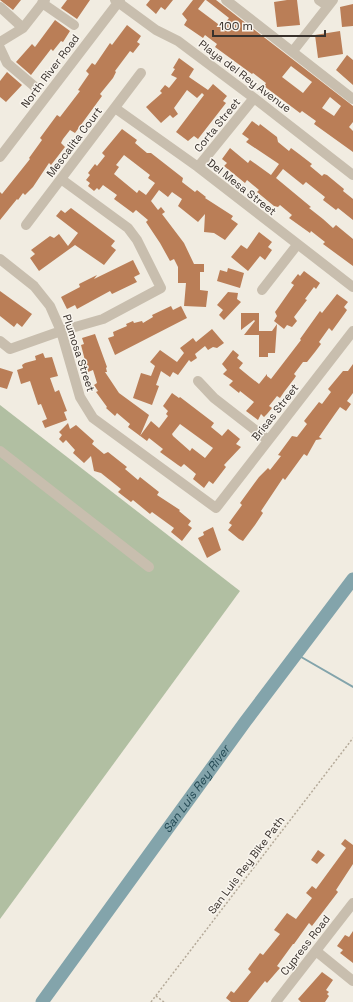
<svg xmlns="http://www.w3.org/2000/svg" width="353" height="1002" viewBox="0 0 353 1002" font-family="'Space Grotesk',sans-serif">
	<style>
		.green { fill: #b1bfa2 }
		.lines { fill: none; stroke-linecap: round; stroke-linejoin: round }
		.stream { stroke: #83a4ab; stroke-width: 2 }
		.river { stroke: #83a4ab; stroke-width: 13 }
		.building { fill: #ba7e57; fill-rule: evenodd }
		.path { stroke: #b4a998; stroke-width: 1.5; stroke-dasharray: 2 2; stroke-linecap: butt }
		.minor { stroke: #c8beae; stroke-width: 10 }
		.labels { text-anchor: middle; stroke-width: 3; stroke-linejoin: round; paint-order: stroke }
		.street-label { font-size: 11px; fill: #38312c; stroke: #f9f5ee }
		.water-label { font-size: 12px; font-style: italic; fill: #254b55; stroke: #f9f5ee }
	</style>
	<rect width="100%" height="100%" fill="#f1ece1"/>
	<path class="green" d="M0,405L240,591L0,919Z"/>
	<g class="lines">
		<path class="stream" d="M296,654L353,687"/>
		<path class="river" id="s1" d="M42,1002L245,722L353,579"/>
	</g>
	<path class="building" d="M0,0H21L13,10Z
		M67,0H90L77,19L61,8Z
		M150,0H173L165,10L161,7L156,14L146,5Z
		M193,0H205L198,9L222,27L229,18L206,0H216L353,106V122L349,127L353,131V152L314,124L316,121L302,111L300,113L264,86L266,83L253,73L252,74L215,47L217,44L205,35L203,38L184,25L187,20L182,14ZM291,66L312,82L303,93L282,77ZM330,97L341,106L334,116L322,108Z
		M287,0H297L300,25L277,27L274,2Z
		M353,4V26L342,27L340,7Z
		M55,20L70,31L63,42L61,41L53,51L51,49L31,75L16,62L32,44L35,47Z
		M127,25L141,36L137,42L140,44L133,53L130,51L115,71L116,72L113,78L100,94L102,96L75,133L70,130L63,139L61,143L65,147L51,165L49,163L33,187L25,195L23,193L18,200L17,199L0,220V192L2,194L30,159L29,158L42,140L40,138L57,115L60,117L80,91L78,90L89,74L86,71L92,63L95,65L110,43L112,45Z
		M340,31L343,54L318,58L315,35Z
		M347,55L353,60V85L336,70Z
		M179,58L194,69L189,77L208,90L213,84L227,96L223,101L226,103L198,139L194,136L188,141L176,132L204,95L202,93L197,98L187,90L174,108L178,114L173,118L170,115L161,123L146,107L162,93L160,91L165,85L169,88L177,78L171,75L175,69L173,68Z
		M7,72L22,85L6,102L0,97V81Z
		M252,121L259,126L260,124L277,137L278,142L289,151L291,148L299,154L312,164L310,166L322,176L324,174L327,175L344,189L343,191L353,199V220L338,208L336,210L323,200L325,197L306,182L303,185L283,169L276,178L311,207L309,208L323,219L333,228L336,225L353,239V266L323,244L325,242L311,231L310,233L289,218L292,215L280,205L278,207L274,206L257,192L259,190L247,180L245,183L224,166L227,163L222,159L230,148L248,163L250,160L271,175L279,164L246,142L249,139L242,134Z
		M122,129L137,140L135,143L147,153H151L183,178L182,182L195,192L197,190L206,197L205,198L233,216L231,219L238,224L225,240L214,233L204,232L205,214L198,222L178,206L182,199L172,192L168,197L159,190L151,201L158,210L161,207L165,212L162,214L184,243L194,264H204V272H200V290L208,291L206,307L184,306L186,283H178V267L174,259L170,261L160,243L146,222L148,220L136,210L133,213L114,199L117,195L103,185L99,190L97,188L94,191L88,186L90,183L86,180L90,175L88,173L95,164L97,166L105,156L102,153ZM124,155L150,175L148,178L155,183L146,195L139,190L137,193L114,174L119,167L116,165Z
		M71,208L115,241L111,246L116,250L104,265L75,245L39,271L30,258L35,254L31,250L50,236L54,238L59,234L68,246L78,233L56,216L61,210L65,213Z
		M259,232L272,242L268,247L272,250L265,260L260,256L248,271L231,257L241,245L247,249Z
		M133,260L140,274L134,277L137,282L112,294L110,291L77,309L75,305L67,309L61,297L80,287L79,284L97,275L94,279Z
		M228,268L244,273L240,288L217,281L220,270L227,272Z
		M304,271L320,283L316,289L314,287L305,299L307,300L294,317L297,321L292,327L287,325L284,329L274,321L277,316L275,312L294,285L291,283L298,274L300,276Z
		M0,291L32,314L22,327L17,323L14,327L0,316Z
		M228,292L238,293L237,299L241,302L224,320L219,315L223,310L217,305Z
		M337,294L348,302L344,307L347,310L345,313L332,331L329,328L319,342L321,344L315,352L307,362H303L294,374L296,376L294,379L284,392L280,398L277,396L269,406L272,408L267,414L264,417L261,414L258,420L246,411L254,402L240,391L239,393L229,385L233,381L223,374L227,370L222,364L233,350L239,355L237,358L243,363L239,368L250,377L259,384L267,374V376L271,379L301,340L300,339L320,311L322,313Z
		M171,306L173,310L181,306L187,318L115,355L108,338L114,336L113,332L127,326L126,324L133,321L134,323L142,321L143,323L153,317L152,315Z
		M241,313H259V335H244L255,321L254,320L241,330Z
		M277,324L275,353H268V357H259V331H272Z
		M212,329L224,343L217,348L213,347L208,350L205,346L195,354L197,358L191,362L189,360L178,375L173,372L170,377L161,371L156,385L159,386L152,405L133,398L141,373L151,376L155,366L150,362L160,350L177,362L184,353L180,348L193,338L196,342Z
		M95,334L107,367L106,368L107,372H105L119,393L149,415L140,436L151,421L159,428L168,416L166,414L168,411L163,406L172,393L179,398L180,397L214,423L211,427L222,436L228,429L240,439L236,444L241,447L224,465L226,467L213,484L209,481L204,488L193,479L196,474L184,464L181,467L178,465L160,452L163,449L149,438L147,441L128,427L130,424L117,413L115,416L106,408L107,407L96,392L98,391L94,385L97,383L93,370L88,372L81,345L84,344L82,338ZM180,424L213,448L205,458L192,448L190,451L173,436L172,434Z
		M43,353L45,358L52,357L58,376L50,378L55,392L59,390L67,411L64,412L67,420L45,428L42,421L47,419L41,404L38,405L30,381L21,384L17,370L23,368L22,365L25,363L36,360L35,356Z
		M353,364V393L347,401L351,404L346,411L340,407L335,414L319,437L322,439L316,440L307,456L304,454L285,480L283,478L261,511L263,513L255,525L243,541L239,539L228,530L232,525L229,523L231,520L242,505L240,503L259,477L268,468L270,470L281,456L278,455L292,436L297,437L307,424L304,421L319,402L322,404L331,392L328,389L343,371H348Z
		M0,368L13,372L7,389L0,387Z
		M68,423L70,429L76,425L94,441L92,444L104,454L108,452L127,467L125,469L138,480L140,477L159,492L157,495L180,510L179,511L191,521L188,525L192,528L182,541L171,532L174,528L152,512L150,514L133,500L131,502L118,492L121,489L101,473L94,471L91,456L84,463L73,453L75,450L66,440L63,443L59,439L62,435L59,432Z
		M213,527L221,550L207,558L198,538L204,535L203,532Z
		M345,839L353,845V864L336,890L338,892L312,926L309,923L294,944H293L277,966L280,968L267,983L265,981L248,1002H231L226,998L231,991L234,993L251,972L248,969L260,953L263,955L280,934L274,930L287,913L296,919L312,898L306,893L312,886L316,889L346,848L341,844Z
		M318,850L325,855L317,864L311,860Z
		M353,931V963L340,953L343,950L337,946L345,935L349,937Z
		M322,972L333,980L326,990L329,992L327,994L329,996L325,1002H301L298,999Z"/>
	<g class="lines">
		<path class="path" d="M156,996L164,1002
			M151,1002L353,738"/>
		<path class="minor" d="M115,0L156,30L178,41L254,98L353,175
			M226,0L353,99
			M319,0L328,6
			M42,3L74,25
			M0,7L23,28
			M0,42L23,28L45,0
			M0,48L7,63L34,86
			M293,51L333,0
			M115,108L198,167L353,287
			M0,157L120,0
			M198,167L254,98
			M26,225L141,73
			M0,259L34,286L50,306L61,331L80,397L93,418L216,508L353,331
			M262,290L297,245
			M0,341L10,349L61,331L103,319L161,288L137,240L128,228L61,179
			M198,381L214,398L268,440
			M0,451L149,567
			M316,951L353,981
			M276,1002L353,903"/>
	</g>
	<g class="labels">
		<g class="street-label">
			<text transform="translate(50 71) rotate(-53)" y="4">North River Road</text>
			<text transform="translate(245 76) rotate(37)" y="4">Playa del Rey Avenue</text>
			<text transform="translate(217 125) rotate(-51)" y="4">Corta Street</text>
			<text transform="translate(74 142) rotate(-53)" y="4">Mescalita Court</text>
			<text transform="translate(242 187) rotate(38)" y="4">Del Mesa Street</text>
			<text transform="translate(79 353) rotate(72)" y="4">Plumosa Street</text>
			<text transform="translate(275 412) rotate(-52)" y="4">Brisas Street</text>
			<text transform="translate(246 865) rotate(-53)" y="4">San Luis Rey Bike Path</text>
			<text transform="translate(305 945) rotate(-52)" y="4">Cypress Road</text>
		</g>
		<g class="water-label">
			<text dy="4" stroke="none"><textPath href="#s1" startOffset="263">San Luis Rey River</textPath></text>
		</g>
	</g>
	<path d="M213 30v6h112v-6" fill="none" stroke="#38312c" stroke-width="2"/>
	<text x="219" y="30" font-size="12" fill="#38312c" stroke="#f9f5ee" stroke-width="3" paint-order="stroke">100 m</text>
</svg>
